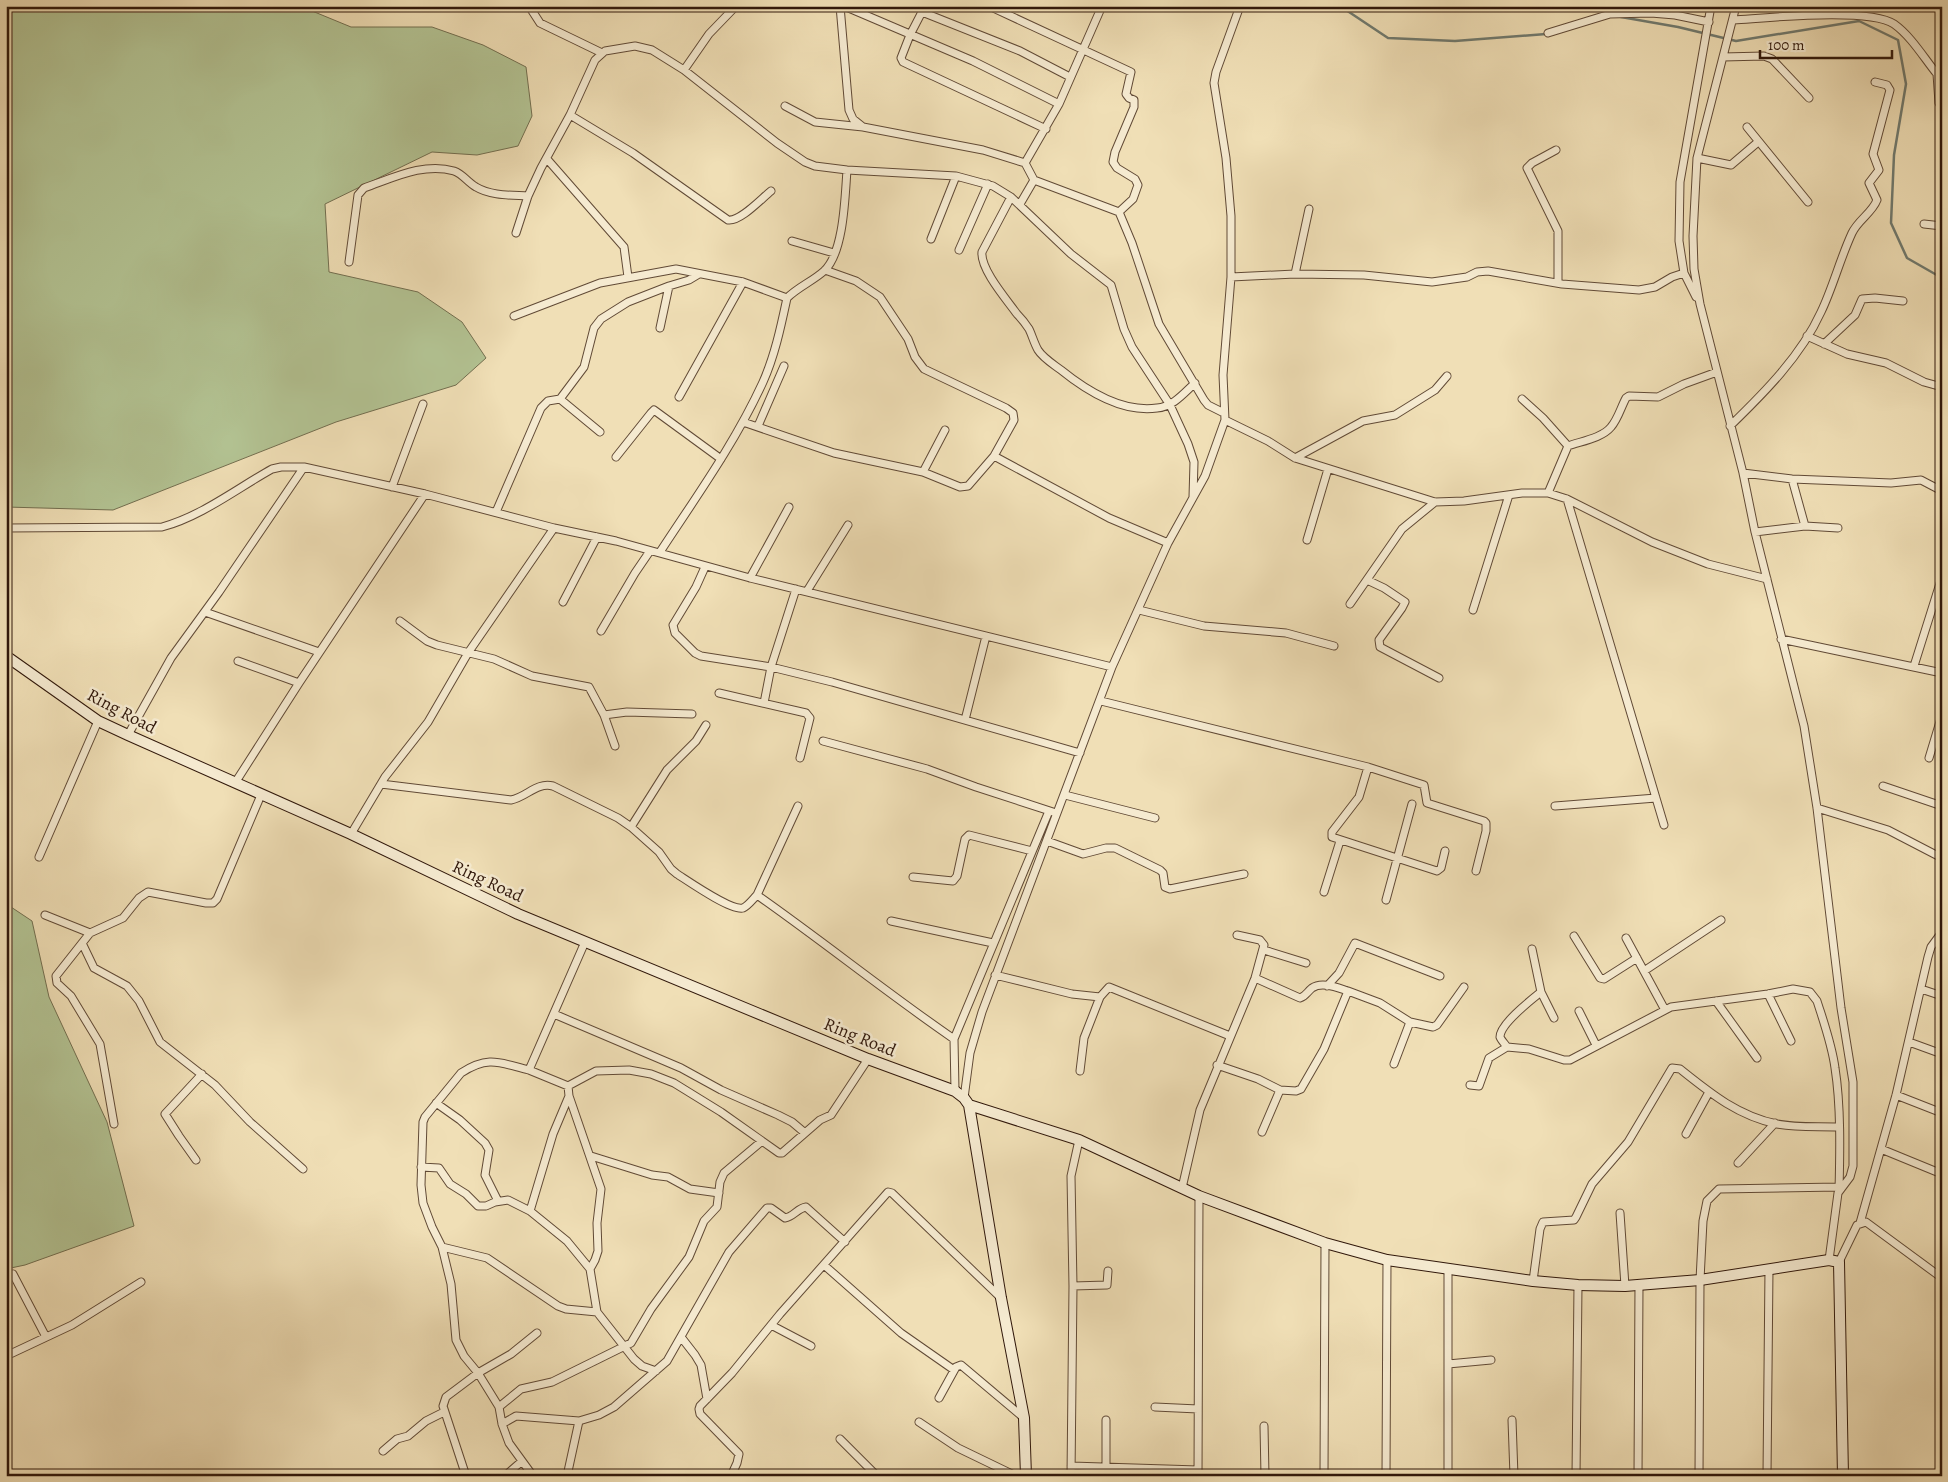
<svg xmlns="http://www.w3.org/2000/svg" width="1948" height="1482" viewBox="0 0 1948 1482" font-family="Alegreya,serif">
	<style>
		.green { fill: #b3c393; stroke: #726e4f }
		.lines { fill: none; stroke-linecap: round; stroke-linejoin: round }
		.stream { stroke: #707a6f; stroke-width: 2.5 }
		.street-casing { stroke: #614a36; stroke-width: 9 }
		.secondary-casing { stroke: #31180b; stroke-width: 12 }
		.street { stroke: #f5ead0; stroke-width: 7 }
		.secondary { stroke: #f5ead0; stroke-width: 10 }
		.labels { text-anchor: middle; stroke-width: 5; stroke-linejoin: round; paint-order: stroke }
		.street-label { font-size: 18px; fill: #31180b; stroke: #f5ead0 }
	</style>
	<rect width="100%" height="100%" fill="#f0dfb6"/>
	<filter id="stains"><feTurbulence type="fractalNoise" baseFrequency=".004" numOctaves="4"/><feColorMatrix values="0 0 0 0 .2 0 0 0 0 .09 0 0 0 0 .02 0 0 0 .5 -.17"/></filter>
	<radialGradient id="worn" r=".72"><stop offset=".6" stop-color="#630" stop-opacity="0"/><stop offset="1" stop-color="#630" stop-opacity=".3"/></radialGradient>
	<path class="green" d="M6,6H300L351,27H432L483,45L526,67L532,116L518,146L477,155L432,152L325,204L329,272L418,292L462,322L486,358L456,385L336,422L113,510L6,507Z
		M11,907L32,921L49,997L107,1122L134,1226L25,1265L6,1269V908Z"/>
	<g class="lines">
		<path class="stream" d="M1340,6L1388,38L1455,41L1546,34
			M1621,17L1678,27L1736,41L1859,21L1898,40L1906,84L1894,155L1891,223L1907,258L1942,278"/>
		<defs>
			<path id="street" d="M529,6L540,23L602,53
				M840,6L849,110L853,119L863,127L983,150L1025,163L1034,180L1119,212L1132,243L1159,324L1204,400L1208,405L1224,413
				M844,6L973,61L1059,104
				M925,6L910,35L901,58L903,62L1046,129
				M989,6L1131,72L1126,94L1129,98L1134,100V107L1115,152L1113,162L1117,168L1135,179L1138,185L1133,199L1119,212
				M1736,6L1697,158L1693,236L1694,269L1700,304L1743,473L1755,532L1804,726L1817,808L1841,1008L1853,1082V1166L1850,1177L1838,1193L1829,1260
				M922,12L1020,51L1070,77
				M1734,20C1767,18 1869,7 1894,24C1911,36 1924,58 1937,74L1942,75
				M1548,33L1610,14L1651,13L1675,15L1709,22
				M1723,57L1764,56L1772,59L1809,98
				M684,70L777,143L805,162L815,166L847,170L956,176L993,186L1011,197L1071,254L1111,285L1124,329L1132,347L1170,405L1188,444L1194,462L1193,497
				M1937,74L1939,103L1942,108
				M785,106L815,122L863,127
				M570,115L633,153L728,220C740,222 761,199 771,191
				M1747,127L1808,202
				M1556,150L1532,163L1527,168L1558,231V283
				M1697,158L1731,165L1758,142
				M547,159L624,247L628,277
				M1025,163L1059,104L1102,6
				M1011,197L982,252C980,269 1007,300 1017,314C1021,318 1025,323 1029,329C1032,335 1034,343 1038,350C1043,358 1053,364 1061,370C1087,391 1122,413 1157,408C1173,407 1184,393 1195,383
				M1020,204L1034,180
				M1924,224L1942,226
				M516,233L528,196L541,168L570,115L595,60L605,51L635,46L652,50L684,70L709,34L736,6
				M931,239L956,176
				M792,241L834,253
				M959,250L988,184
				M349,262L358,195L364,188C393,178 424,162 454,171C463,174 467,182 476,187C491,196 511,195 528,196
				M1295,274L1309,209
				M1231,277L1295,274L1364,275L1432,282L1467,277L1477,272L1488,271L1562,284L1639,290L1655,287L1672,277L1684,273
				M1696,297L1684,273L1679,241L1680,182L1711,6
				M787,298C798,287 813,281 824,271C844,253 845,196 847,170
				M514,316L600,283L676,269L743,282L787,298C781,326 775,355 763,382C735,443 696,497 660,552
				M660,328L669,286
				M1807,336L1847,354L1886,363L1924,382L1942,387
				M1824,344L1855,315L1862,299L1875,298L1903,301
				M679,397L743,282
				M1522,399L1543,418L1568,446L1548,493
				M1225,420L1268,441L1295,458L1435,502L1464,501L1522,493H1548L1567,499L1652,542L1708,564L1767,579
				M743,422L834,453L923,472L960,487L968,486L994,456L1014,420L1013,413L1006,408L924,369L915,357L908,339L880,297L856,281L825,270
				M758,426L784,366
				M1730,426C1764,393 1801,356 1821,312C1833,287 1840,259 1852,233C1858,220 1872,213 1877,200L1869,183L1879,170L1873,154L1890,90L1887,85L1875,82
				M600,432L560,399L584,367L594,328L601,319L628,302L669,286L689,280L699,274
				M1568,446C1582,441 1602,438 1611,427C1618,419 1621,407 1626,398L1629,396L1658,397L1684,384L1717,372
				M994,456L1109,518L1168,543
				M616,457L651,413L654,410L721,459
				M1295,458L1363,421L1395,415L1435,390L1447,376
				M923,472L945,430
				M1743,473L1792,479L1891,483L1921,480L1942,491
				M1792,479L1805,526
				M392,487L423,404
				M1567,499L1664,825
				M496,512L541,408L548,401L560,399
				M6,528L162,527C202,516 236,489 272,469L281,467H304
				M1755,532L1805,526L1838,528
				M1307,540L1328,469
				M705,567L696,587L673,625L675,633L695,653L701,656L771,667L832,682L1080,753
				M750,578L789,507
				M1367,580L1384,588L1405,602L1402,608L1379,640L1380,647L1439,678
				M807,591L848,525
				M563,602L597,537
				M1350,604L1402,529L1435,502
				M1139,610L1204,626L1286,633L1334,646
				M1473,610L1509,495
				M205,612L319,652
				M400,621L427,641L437,645L494,659L532,676L589,687L604,715L627,712L692,714
				M601,631L635,573L650,551
				M1781,639L1942,673
				M238,661L299,683
				M1914,666L1942,577
				M719,693L806,713L810,718L800,758
				M1101,701L1368,767L1359,797L1332,832V837L1437,871L1441,868L1445,851
				M764,703L771,667L796,589
				M604,715L615,746
				M965,720L986,636
				M128,735L171,658L219,592L304,467L425,494L554,528
				M823,741L927,769L976,787L1053,812
				M1929,758L1942,715
				M1368,767L1424,785L1427,803L1484,821L1486,823V831L1476,871
				M235,783L299,683L425,494
				M381,784L511,800C527,797 536,782 553,786L618,818L631,827L659,852L671,869L677,874C688,881 731,911 743,908C748,906 753,899 757,895C824,942 887,993 954,1039L955,1091
				M1883,786L1942,806
				M1065,795L1155,818
				M1555,806L1656,798
				M1817,808L1888,830L1942,858
				M631,827L667,770L696,741L706,725
				M351,834L385,777L428,722L468,653L554,528L616,541L750,578L1112,667
				M1047,841L1083,854L1106,848H1115L1160,870L1163,873L1165,887L1170,889L1244,874
				M39,857L98,721
				M913,877L953,881L957,876L965,839L969,835L1032,851
				M1324,892L1340,841
				M757,895L798,806
				M1386,900L1412,804
				M45,915L90,933
				M891,921L993,943
				M1574,936L1600,978L1604,979L1637,958
				M1626,938L1665,1010
				M82,943L94,968L127,986L139,1001L160,1042L215,1085L250,1122L303,1169
				M1264,950L1306,963
				M1644,971L1721,920
				M995,975L1072,994L1100,997
				M1255,978L1300,998C1306,996 1307,992 1312,988C1322,981 1338,988 1348,991
				M1327,986L1339,973L1355,943L1440,976
				M1921,989L1942,996
				M1541,992L1554,1018
				M1768,994L1791,1041
				M1716,1001L1757,1058
				M1579,1011L1596,1045
				M554,1014L681,1068L721,1090L778,1115L792,1122L805,1133
				M954,1039L1049,811
				M1909,1042L1942,1054
				M1507,1047C1505,1044 1501,1040 1500,1037C1500,1024 1531,1000 1541,992L1532,949
				M1394,1064L1410,1022
				M1217,1065L1258,1079L1280,1090L1262,1132
				M529,1070L568,1086L596,1071L629,1070L651,1074L674,1083L721,1112L779,1153H782L820,1120L831,1115L868,1059
				M1080,1071L1084,1038L1100,997L1109,987L1230,1036
				M1470,1085L1479,1086L1489,1058L1507,1047L1529,1049L1564,1060H1570L1671,1007L1768,994L1793,989L1810,992L1817,1001C1824,1023 1832,1045 1835,1068C1841,1106 1840,1152 1839,1191
				M568,1086L569,1096L601,1189L597,1223L598,1251L595,1260L590,1269L597,1312L634,1359L642,1366L656,1371
				M1280,1090L1296,1091L1301,1089L1324,1049L1348,991L1380,1003L1410,1022L1433,1027L1437,1025L1464,987
				M1896,1095L1942,1113
				M964,1098L970,1053L982,1012L1112,667L1168,543L1205,476L1225,420L1223,375L1231,277V216L1226,158L1214,83L1216,72L1240,6
				M436,1103L460,1120L485,1143L489,1150L485,1175L498,1201
				M114,1124L100,1044L71,996L57,983L56,976L90,933L123,918L139,898L148,892L206,903H213L217,899L261,795
				M1686,1134L1709,1092
				M1881,1149L1942,1174
				M591,1156L652,1175L668,1177L690,1189L719,1193
				M196,1160L179,1136L165,1114L202,1074
				M1738,1163L1775,1123
				M421,1167L439,1168L450,1184L466,1194L478,1206H486L495,1202L508,1200L530,1211L567,1241L590,1269
				M1182,1188L1200,1110L1255,978L1264,945L1260,940L1237,935
				M530,1211L553,1134L569,1096
				M1620,1213L1625,1286
				M1860,1223L1896,1095L1928,957L1931,947L1942,932
				M442,1247L487,1258L558,1306L566,1309L597,1312
				M1839,1262L1857,1225L1866,1222L1942,1278
				M824,1265L901,1333L954,1370
				M1448,1269V1476
				M13,1274L46,1337
				M1533,1281L1540,1229L1543,1222L1574,1220L1576,1217L1592,1184L1628,1142L1672,1068L1680,1069C1710,1093 1738,1116 1777,1124C1797,1128 1819,1126 1839,1127
				M1073,1286L1107,1285L1108,1271
				M771,1325L811,1346
				M681,1337L695,1355L701,1365L707,1399
				M6,1356L72,1325L141,1282
				M1448,1364L1491,1360
				M939,1398L956,1367L961,1365L1024,1418
				M499,1407L521,1389L552,1382L631,1343L651,1309L689,1257L704,1221L717,1207L720,1182L724,1173L762,1141
				M1155,1407L1198,1409
				M1106,1420V1468
				M1512,1420L1514,1476
				M919,1422L958,1448L1016,1476
				M502,1424L516,1416L579,1421
				M1264,1426L1265,1476
				M840,1439L877,1476
				M383,1451L397,1439L408,1436L426,1421L444,1412
				M1071,1466L1198,1470
				M466,1476L443,1406L446,1397L478,1373L511,1354L537,1333
				M505,1476L522,1461
				M533,1476L509,1443L502,1424L499,1407L478,1373L464,1356L456,1340L451,1284L442,1247L432,1227L423,1203L421,1185L423,1122L425,1117L461,1073C489,1055 500,1063 529,1070L585,942
				M567,1476L579,1421L599,1415L614,1407L667,1361L729,1252L767,1208H771L785,1218C793,1217 798,1208 806,1207L845,1242
				M731,1476L737,1463L739,1454L700,1414L699,1409L700,1406L732,1373L780,1314L888,1192L892,1193L1001,1298
				M1071,1476L1073,1286L1071,1176L1079,1140
				M1198,1476L1199,1196
				M1324,1476L1325,1243
				M1386,1476L1387,1260
				M1576,1476L1578,1285
				M1638,1476L1639,1284
				M1699,1476L1700,1280L1703,1221L1707,1201L1719,1189L1839,1187
				M1767,1476L1769,1269"/>
			<path id="secondary" d="M6,656L98,721L128,735L351,834L518,914L868,1059L955,1091L964,1098L969,1105L1001,1298L1024,1418L1026,1476
				M969,1105L1079,1140L1199,1196L1325,1243L1387,1260L1533,1281L1578,1285L1625,1286L1700,1280L1829,1260L1839,1262L1843,1476"/>
		</defs>
		<use href="#street" class="street-casing"/>
		<use href="#secondary" class="secondary-casing"/>
		<use href="#street" class="street"/>
		<use href="#secondary" class="secondary"/>
	</g>
	<g class="labels">
		<g class="street-label">
			<text transform="translate(122 711) rotate(28)" y="6">Ring Road</text>
			<text transform="translate(488 881) rotate(25)" y="6">Ring Road</text>
			<text transform="translate(860 1037) rotate(22)" y="6">Ring Road</text>
		</g>
	</g>
	<rect width="1948" height="1482" fill="none" stroke="#f0dfb6" stroke-width="25"/>
	<rect x="8" y="8" width="1933" height="1467" fill="none" stroke="#31180b" stroke-width="2.5"/>
	<rect x="12" y="12" width="1923" height="1457" fill="none" stroke="#31180b"/>
	<path d="M1760 50v8h132v-8" fill="none" stroke="#31180b" stroke-width="2.5"/>
	<text x="1768" y="50" font-size="15" fill="#31180b" stroke="#f5ead0" stroke-width="4" paint-order="stroke">100 m</text>
	<rect width="100%" height="100%" filter="url(#stains)"/>
	<rect width="100%" height="100%" fill="url(#worn)"/>
</svg>
